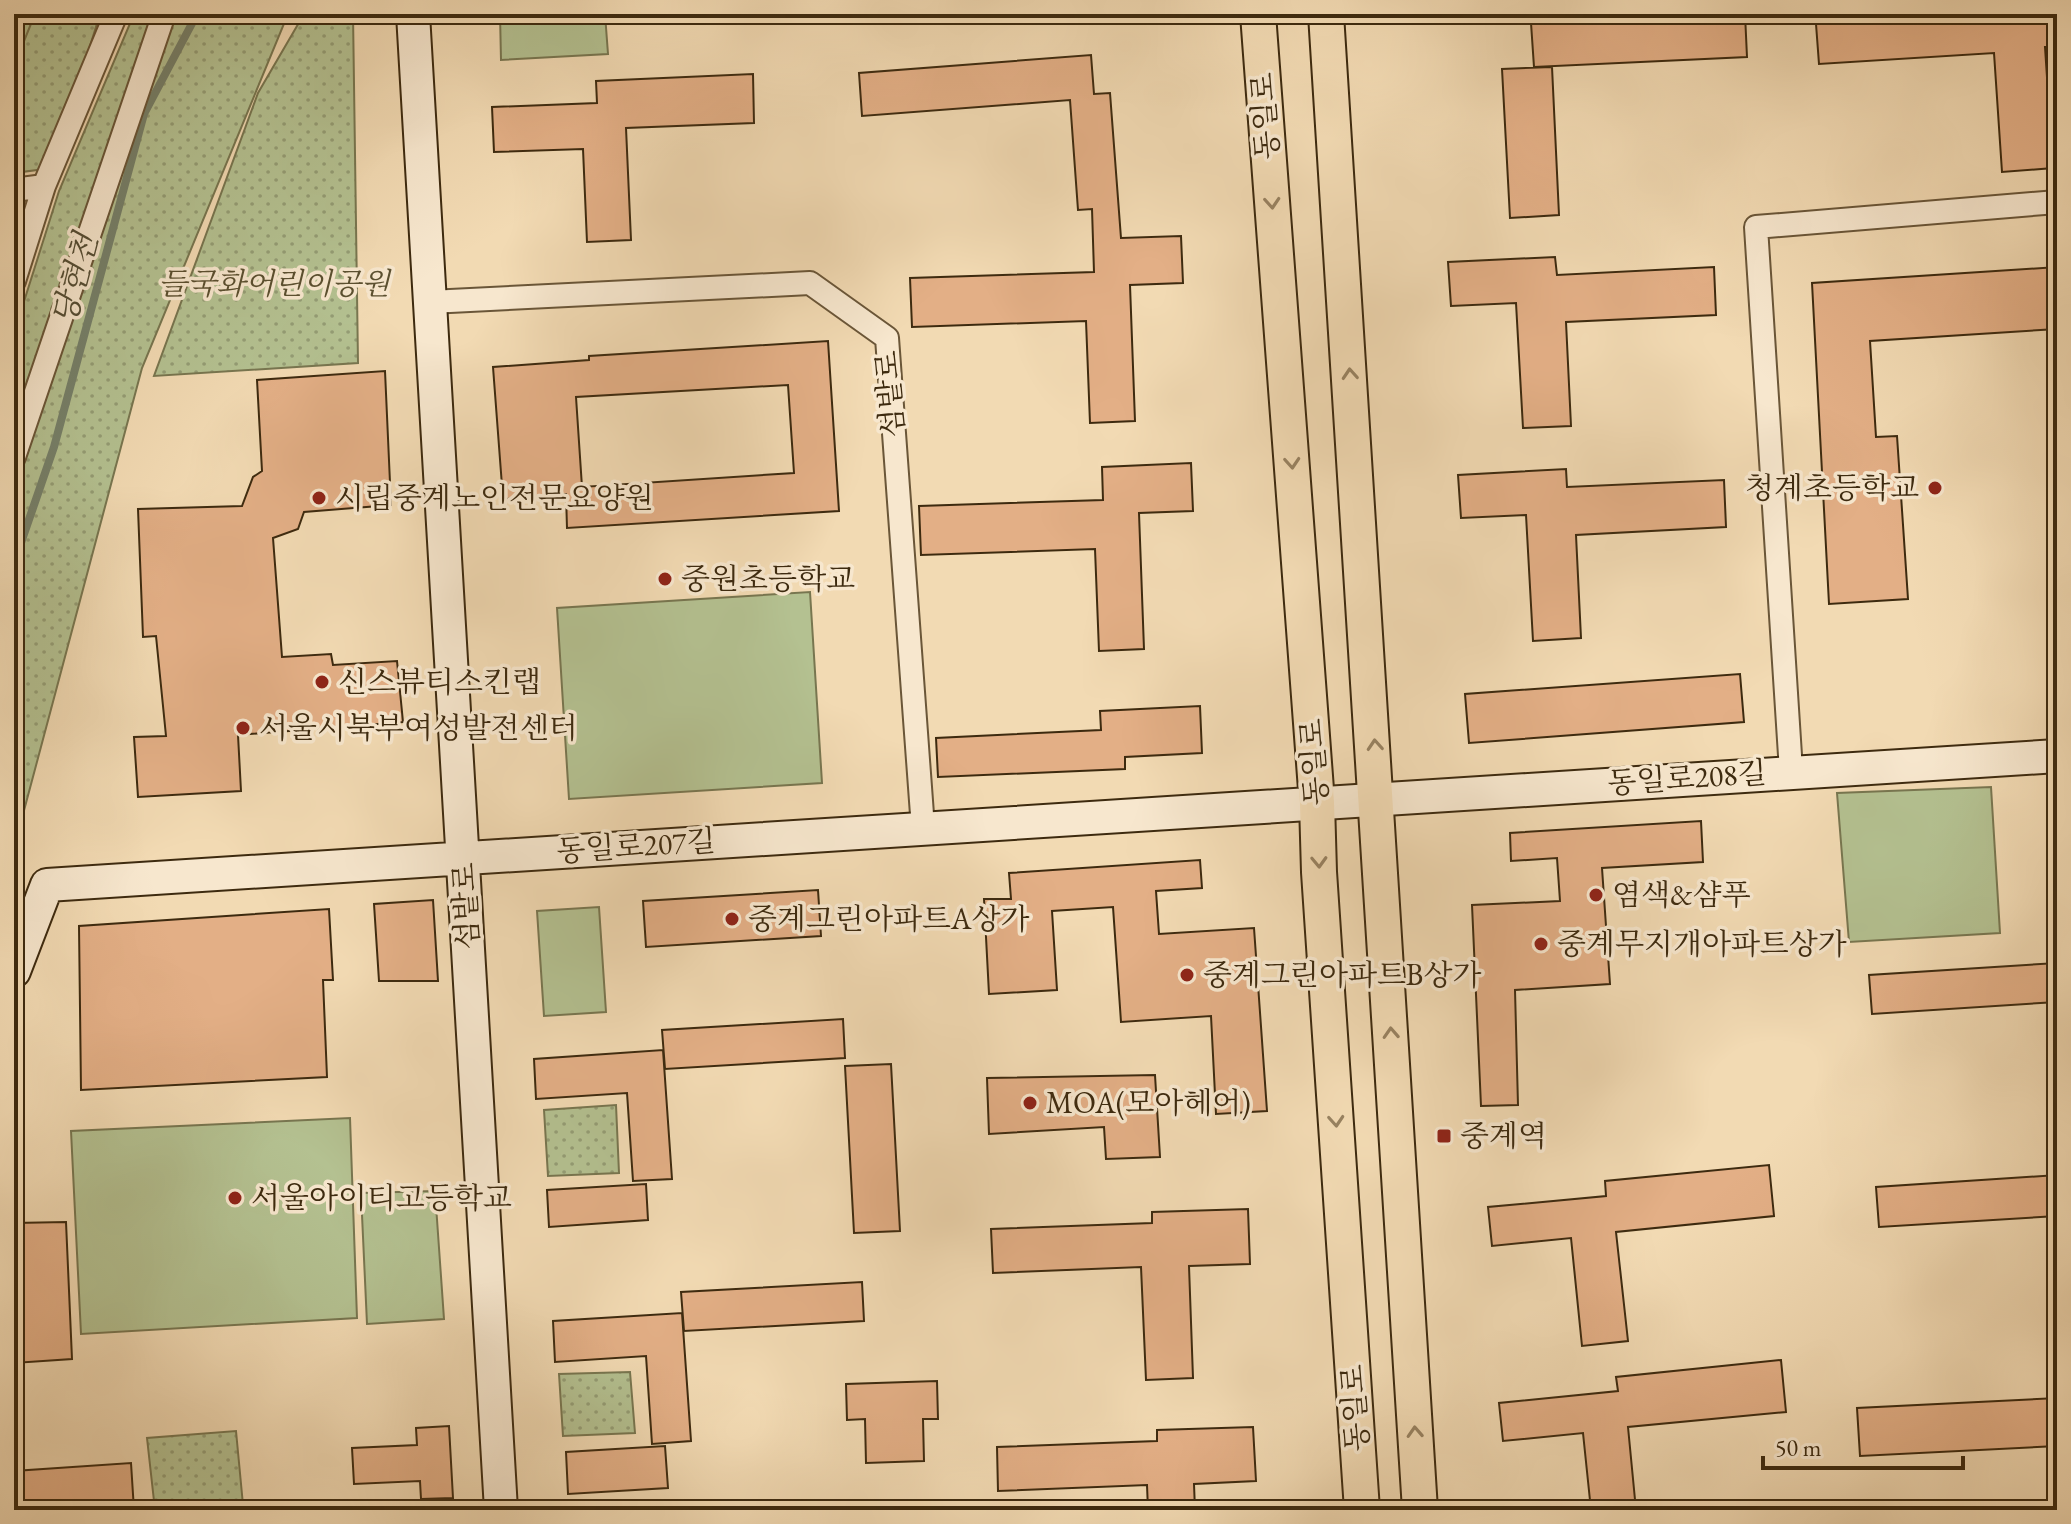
<svg xmlns="http://www.w3.org/2000/svg" width="2071" height="1524" viewBox="0 0 2071 1524" font-family="'EB Garamond','Noto Serif KR',serif">
	<style>
		.park { fill: url(#park-dots); stroke: #787650; stroke-width: 2 }
		.pitch { fill: #b4c191; stroke: #787650; stroke-width: 2 }
		.lines { fill: none; stroke-linecap: round; stroke-linejoin: round }
		.stream { stroke: #76816b; stroke-width: 8 }
		.building { fill: #e3af86; stroke: #3d2a0f; stroke-width: 2; fill-rule: evenodd }
		.street-casing { stroke: #6a5638; stroke-width: 26 }
		.secondary-casing { stroke: #3d2a0f; stroke-width: 36 }
		.primary-casing { stroke: #3d2a0f; stroke-width: 38 }
		.street { stroke: #f7e7ce; stroke-width: 22 }
		.secondary { stroke: #f7e7ce; stroke-width: 32 }
		.primary { stroke: #f2dab3; stroke-width: 34 }
		.oneway { stroke: #988261 }
		.poi-dot { fill: #8f2418; stroke: #f7e7ce; stroke-width: 3 }
		.labels { text-anchor: middle; stroke-width: 7; stroke-linejoin: round; paint-order: stroke }
		.street-label { font-size: 30px; fill: #3d2a0f; stroke: #f7e7ce }
		.park-label { font-size: 30px; font-style: italic; fill: #5b5030; stroke: #f7e7ce }
		.poi-label { font-size: 30px; fill: #3d2a0f; stroke: #f7e7ce; text-anchor: start }
		.water-label { font-size: 32px; font-style: italic; fill: #554e35; stroke: #f7e7ce }
	</style>
	<defs>
		<pattern id="park-dots" width="8" height="8" patternUnits="userSpaceOnUse" patternTransform="scale(2)"><rect width="8" height="8" fill="#b4c191"/><path d="M2 2h.1M6 6h.1" fill="none" stroke="#949d75" stroke-width="1.8" stroke-linecap="round"/></pattern>
	</defs>
	<rect width="100%" height="100%" fill="#f2dab3"/>
	<filter id="stains"><feTurbulence type="fractalNoise" baseFrequency=".0025" numOctaves="4"/><feColorMatrix values="0 0 0 0 .2 0 0 0 0 .09 0 0 0 0 .02 0 0 0 .5 -.17"/></filter>
	<radialGradient id="worn" r=".72"><stop offset=".6" stop-color="#630" stop-opacity="0"/><stop offset="1" stop-color="#630" stop-opacity=".3"/></radialGradient>
	<path class="park" d="M14,14H100L52,168L14,173Z
		M134,14H288L142,368L14,848V333L59,191Z
		M304,14H353L358,363L154,376L258,93Z
		M616,1105L619,1173L548,1176L544,1110Z
		M630,1372L635,1433L563,1436L559,1374Z
		M236,1431L243,1505L155,1510L147,1438Z"/>
	<path class="pitch" d="M14,14H35L22,46L14,42Z
		M500,14H605L608,54L501,60Z
		M810,592L822,783L569,799L557,608Z
		M1991,787L2000,933L1849,942L1837,793Z
		M599,907L606,1012L544,1016L537,911Z
		M350,1118L357,1318L81,1334L71,1131Z
		M435,1191L444,1319L367,1324L361,1193Z"/>
	<g class="lines">
		<path class="stream" d="M14,563L54,447L144,114L197,14"/>
	</g>
	<path class="building" d="M1745,14L1747,57L1534,67L1531,23Z
		M1970,14H2057V47H2045L2053,168L2002,172L1994,53L1819,64L1816,24Z
		M1091,55L1094,94L1110,93L1121,238L1181,236L1183,283L1130,285L1135,421L1090,423L1086,321L912,327L910,278L1094,272L1092,209L1078,210L1070,100L862,116L859,73Z
		M1552,67L1559,215L1510,218L1502,69Z
		M753,74L754,123L626,128L631,240L587,242L583,149L494,152L492,107L597,103L596,81Z
		M1555,257L1557,275L1714,267L1716,315L1566,322L1571,426L1523,428L1516,303L1451,306L1448,262Z
		M2057,267V329L1870,341L1876,437L1897,436L1908,599L1829,604L1812,283Z
		M828,341L839,511L567,528L566,494L503,499L493,367L589,360V356ZM788,385L794,473L582,487L576,397Z
		M385,371L391,505L304,512L298,529L273,538L282,657L331,654L333,665L397,661L403,722L238,735L241,791L138,797L134,737L166,736L156,636L143,637L138,509L242,506L253,477L262,471L257,380Z
		M1191,463L1193,511L1139,513L1144,649L1099,651L1095,549L921,555L919,506L1103,500L1102,467Z
		M1566,469L1567,487L1724,480L1726,527L1576,535L1581,638L1533,641L1526,515L1461,518L1458,475Z
		M1740,674L1744,722L1469,743L1465,694Z
		M1200,706L1202,753L1125,757V769L938,777L936,738L1101,730L1100,711Z
		M1701,821L1703,862L1602,868L1610,984L1515,990L1518,1105L1481,1106L1472,905L1560,901L1557,858L1511,861L1510,833Z
		M1200,860L1202,888L1156,891L1159,934L1254,928L1267,1111L1216,1114L1211,1016L1121,1022L1113,907L1052,911L1057,990L989,994L984,899H1011L1009,873Z
		M818,890L821,936L646,947L643,901Z
		M433,900L438,981H379L374,904Z
		M329,909L333,980H323L327,1077L81,1090L79,926Z
		M2057,963V1002L1872,1014L1869,975Z
		M843,1019L845,1058L665,1069L662,1030Z
		M663,1050L672,1179L633,1181L627,1093L536,1099L534,1059Z
		M891,1064L900,1231L854,1233L845,1066Z
		M1155,1075L1160,1157L1106,1159L1104,1127L989,1134L987,1078Z
		M1769,1165L1774,1216L1616,1232L1628,1341L1582,1346L1571,1238L1492,1246L1488,1207L1606,1196L1605,1181Z
		M2057,1175V1216L1879,1227L1876,1187Z
		M646,1184L648,1220L549,1227L547,1190Z
		M1248,1209L1250,1264L1189,1266L1193,1378L1146,1380L1141,1267L993,1273L991,1229L1152,1223V1212Z
		M66,1222L72,1359L14,1363V1223Z
		M862,1282L864,1321L684,1331L681,1292Z
		M682,1313L691,1441L652,1444L646,1356L555,1362L553,1321Z
		M1781,1360L1786,1412L1628,1427L1636,1510H1591L1583,1433L1503,1441L1499,1403L1618,1391L1616,1377Z
		M937,1381L938,1419H923L924,1461L866,1463L865,1419L847,1420L846,1384Z
		M2057,1398V1446L1860,1456L1857,1408Z
		M449,1426L453,1498L421,1499L420,1481L354,1484L352,1448L417,1445L416,1428Z
		M1253,1427L1256,1481L1194,1484L1195,1510H1148L1147,1485L998,1491L997,1447L1157,1441V1430Z
		M665,1446L668,1488L568,1494L566,1452Z
		M131,1463L134,1510H14V1471Z"/>
	<g class="lines">
		<defs>
			<path id="street" d="M14,190L44,186
				M14,281L44,186L116,14
				M430,302L810,283L887,338L923,828
				M14,457L164,14
				M1791,771L1756,227L2057,202"/>
			<path id="secondary" d="M413,14L501,1510
				M14,971L47,885L2057,756"/>
			<path id="primary" d="M1258,14L1317,803L1319,872L1362,1510
				M1326,14L1420,1510"/>
		</defs>
		<use href="#street" class="street-casing"/>
		<use href="#secondary" class="secondary-casing"/>
		<use href="#primary" class="primary-casing"/>
		<use href="#street" class="street"/>
		<use href="#secondary" class="secondary"/>
		<use href="#primary" class="primary"/>
	</g>
	<defs><path id="oneway-chevron" d="M-2-3.5L2.5 0L-2 3.5" fill="none" stroke-width="1.6" stroke-linecap="round" stroke-linejoin="round" transform="scale(2)"/></defs>
	<g class="oneway">
		<use href="#oneway-chevron" transform="translate(1272 203) rotate(86)"/>
		<use href="#oneway-chevron" transform="translate(1350 374) rotate(-94)"/>
		<use href="#oneway-chevron" transform="translate(1292 463) rotate(86)"/>
		<use href="#oneway-chevron" transform="translate(1375 745) rotate(-94)"/>
		<use href="#oneway-chevron" transform="translate(1319 862) rotate(88)"/>
		<use href="#oneway-chevron" transform="translate(1391 1033) rotate(-93)"/>
		<use href="#oneway-chevron" transform="translate(1336 1121) rotate(86)"/>
		<use href="#oneway-chevron" transform="translate(1415 1432) rotate(-93)"/>
	</g>
	<g class="poi-dot">
		<circle cx="1935" cy="488" r="8"/>
		<circle cx="319" cy="498" r="8"/>
		<circle cx="665" cy="579" r="8"/>
		<circle cx="322" cy="682" r="8"/>
		<circle cx="243" cy="728" r="8"/>
		<circle cx="1596" cy="895" r="8"/>
		<circle cx="732" cy="919" r="8"/>
		<circle cx="1541" cy="944" r="8"/>
		<circle cx="1187" cy="975" r="8"/>
		<circle cx="1030" cy="1103" r="8"/>
		<rect x="1436" y="1128" width="16" height="16" rx="4"/>
		<circle cx="235" cy="1198" r="8"/>
	</g>
	<g class="labels">
		<g class="street-label">
			<text transform="translate(1265 116) rotate(-94)" y="10">동일로</text>
			<text transform="translate(890 394) rotate(-95)" y="10">섬밭로</text>
			<text transform="translate(1314 762) rotate(-94)" y="10">동일로</text>
			<text transform="translate(1687 778) rotate(-4)" y="10">동일로208길</text>
			<text transform="translate(636 846) rotate(-4)" y="10">동일로207길</text>
			<text transform="translate(466 906) rotate(-93)" y="10">섬밭로</text>
			<text transform="translate(1355 1408) rotate(-94)" y="10">동일로</text>
		</g>
		<g class="park-label">
			<text x="274" y="294">들국화어린이공원</text>
		</g>
		<g class="poi-label">
			<text x="1919" y="498" text-anchor="end">청계초등학교</text>
			<text x="335" y="508">시립중계노인전문요양원</text>
			<text x="681" y="589">중원초등학교</text>
			<text x="338" y="692">신스뷰티스킨랩</text>
			<text x="259" y="738">서울시북부여성발전센터</text>
			<text x="1612" y="905">염색&amp;샴푸</text>
			<text x="748" y="929">중계그린아파트A상가</text>
			<text x="1557" y="954">중계무지개아파트상가</text>
			<text x="1203" y="985">중계그린아파트B상가</text>
			<text x="1046" y="1113">MOA(모아헤어)</text>
			<text x="1460" y="1146">중계역</text>
			<text x="251" y="1208">서울아이티고등학교</text>
		</g>
		<g class="water-label">
			<text transform="translate(75 279) rotate(-75)" y="11">당현천</text>
		</g>
	</g>
	<rect width="2071" height="1524" fill="none" stroke="#f2dab3" stroke-width="48"/>
	<rect x="16" y="16" width="2039" height="1492" fill="none" stroke="#3d2a0f" stroke-width="4"/>
	<rect x="24" y="24" width="2023" height="1476" fill="none" stroke="#3d2a0f" stroke-width="2"/>
	<path d="M1763 1456v12h200v-12" fill="none" stroke="#3d2a0f" stroke-width="4"/>
	<text x="1775" y="1456" font-size="24" fill="#3d2a0f" stroke="#f7e7ce" stroke-width="6" paint-order="stroke">50 m</text>
	<rect width="100%" height="100%" filter="url(#stains)"/>
	<rect width="100%" height="100%" fill="url(#worn)"/>
</svg>
